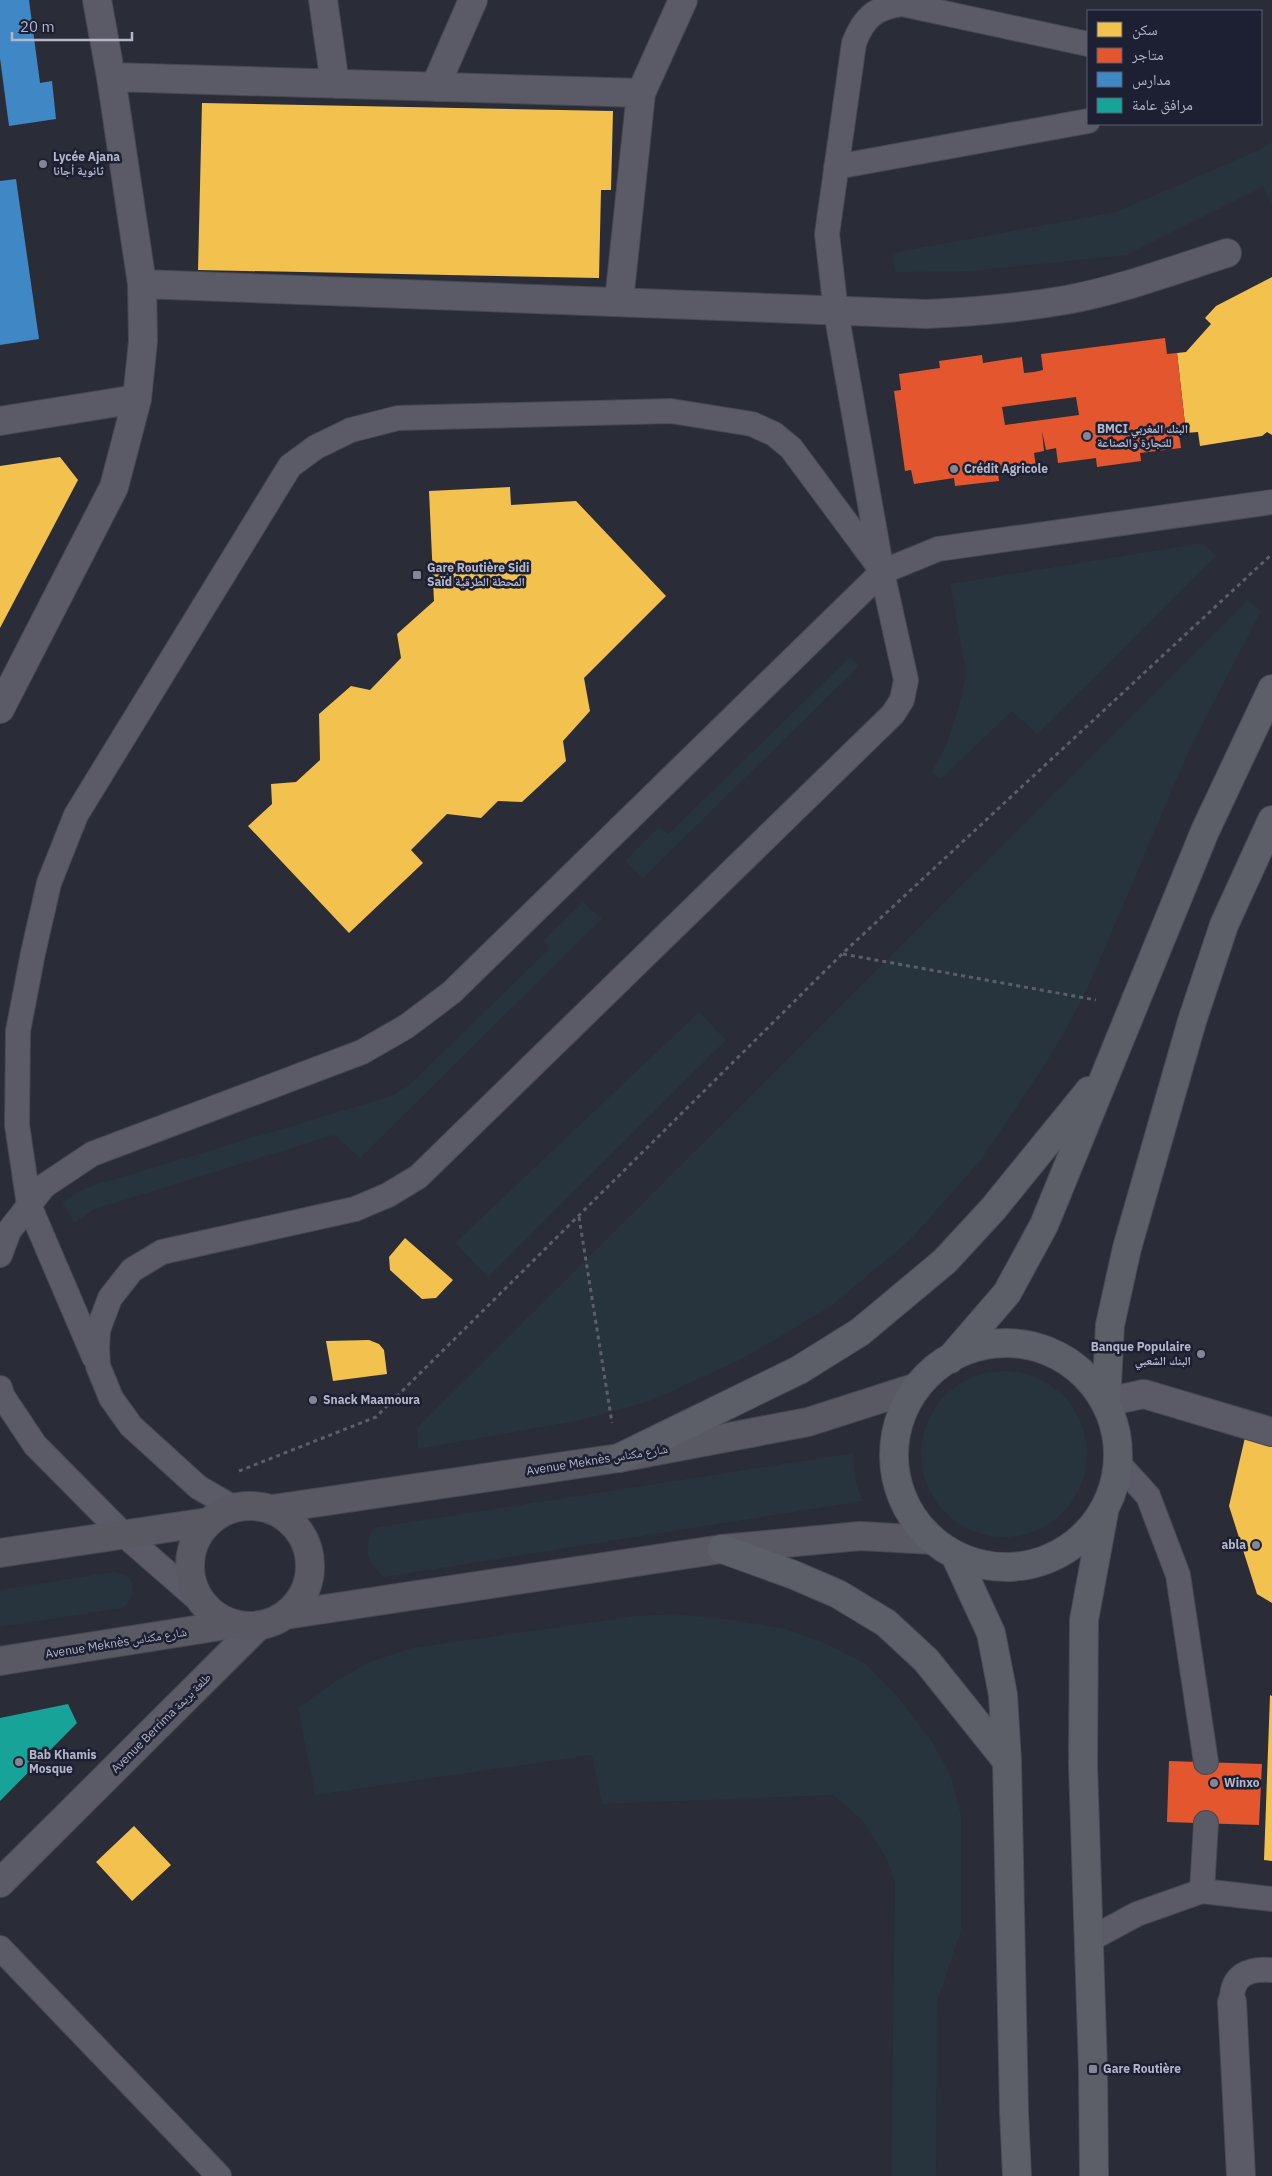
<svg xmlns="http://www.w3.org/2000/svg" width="1272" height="2176" viewBox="0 0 1272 2176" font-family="'IBM Plex Sans','Noto Naskh Arabic',sans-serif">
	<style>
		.green { fill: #27343e }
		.homes { fill: #f2c14e }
		.shops { fill: #e4572e; fill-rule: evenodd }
		.schools { fill: #3f88c5 }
		.public { fill: #17a398 }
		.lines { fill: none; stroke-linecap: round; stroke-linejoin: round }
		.lane-casing { stroke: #464851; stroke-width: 26 }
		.street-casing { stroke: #464851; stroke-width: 30 }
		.secondary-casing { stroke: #464851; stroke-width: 30 }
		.primary-casing { stroke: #484955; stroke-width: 30 }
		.path { stroke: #5c5f68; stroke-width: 3; stroke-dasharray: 4 4; stroke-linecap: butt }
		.lane { stroke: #5a5b66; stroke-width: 24 }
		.street { stroke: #5a5b66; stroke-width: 28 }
		.secondary { stroke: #595964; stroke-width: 28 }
		.primary { stroke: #5c5e68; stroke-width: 28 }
		.poi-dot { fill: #848696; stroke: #1d2033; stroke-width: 2 }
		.labels { text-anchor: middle; stroke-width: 5; stroke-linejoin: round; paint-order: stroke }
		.poi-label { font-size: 12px; font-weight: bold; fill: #b4b6c9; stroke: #1d2033; text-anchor: start }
		.street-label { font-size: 12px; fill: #b4b6c9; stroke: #1d2033 }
	</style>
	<rect width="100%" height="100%" fill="#2a2c38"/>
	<path class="green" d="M1272,142V206L1263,187L1126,255L972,271L895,272L892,253L1116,212L1259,150Z
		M1202,543L1216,556L1037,734L1012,711L941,779L931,773L946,746L960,703L966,673L950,584Z
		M1248,600L1261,611L1189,750L1090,983L1062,1037L1040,1072L980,1161L910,1240L831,1306L744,1358L650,1401L582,1420L418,1449L417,1428Z
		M850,657L859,666L643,878L625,861L659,827L668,834Z
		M583,902L602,919L360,1158L334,1135L95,1209L74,1223L62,1202L85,1188L391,1096L408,1086L548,950L544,940Z
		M699,1012L726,1040L488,1277L455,1243Z
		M921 1454a83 83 0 1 1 166 0a83 83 0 1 1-166 0Z
		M854,1453C853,1471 855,1484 863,1501L384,1577C365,1560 365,1552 372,1528Z
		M113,1572C136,1573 139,1595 123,1608L0,1627V1590Z
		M676,1614L733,1620L786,1629L827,1644L865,1663L899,1698L931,1740L951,1776L961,1816V1930L937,2002L936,2176H891L895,1883L887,1859L863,1821L833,1795L602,1804L592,1755L315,1795L298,1708L334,1682L372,1661L412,1648L635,1616Z"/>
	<path class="homes" d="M202,103L613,111L611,190H601L599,278L198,270Z
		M1272,277V435L1267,432L1262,436L1200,446L1198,432L1186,433L1177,353L1186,352L1211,324L1205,318L1216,306Z
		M60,457L78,480L0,628V466Z
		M510,487L511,505L576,501L666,596L584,678L590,711L563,741L566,761L522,802L498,801L481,818L447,814L411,850L423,863L349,933L248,826L272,804L271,784L296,782L320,760L319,714L351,686L370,690L401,658L397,634L434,601L429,491Z
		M405,1238L453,1280L436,1298L422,1299L390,1270L389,1257Z
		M369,1340L379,1344L384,1350L387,1374L333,1381L326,1341Z
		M1247,1429L1272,1436V1603L1257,1594L1229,1506Z
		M1270,1695L1272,1696V1861L1264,1860Z
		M134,1826L171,1865L132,1901L96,1862Z"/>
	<path class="shops" d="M1165,338L1167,354L1177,353L1186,433L1179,434L1181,448L1140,453L1141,461L1097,467L1096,458L1058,463L1056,448L1046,450L1042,431L1044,451L1034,453L1036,467L998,472L999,481L955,486L954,478L914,484L911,470L905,471L894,391L901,390L899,374L940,368L939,361L982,355L983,363L1022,357L1024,373L1034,372L1043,370L1041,354ZM1076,397L1079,415L1005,425L1002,407Z
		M1169,1761L1262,1764L1259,1825L1167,1822Z"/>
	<path class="schools" d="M0,0H29L40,83L52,81L56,119L9,126L0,58Z
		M16,179L39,339L0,345V181Z"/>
	<path class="public" d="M68,1704L77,1723L0,1801V1718Z"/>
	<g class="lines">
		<defs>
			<path id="lane" d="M836,167L1088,121
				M0,1255L9,1231L44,1186L92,1154L362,1052L407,1026L452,992L882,572L938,549L1272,502
				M94,1357L29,1205L17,1125L18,1031L33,953L49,883L76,815L290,466L316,447L351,430L398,418L671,411L752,424L774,434L791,448L880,568
				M0,1388L3,1397L35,1445L123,1534L201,1602
				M1118,1463L1148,1496L1178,1575L1206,1762
				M234,1508L198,1487L131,1426L111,1398L98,1366L97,1348L98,1330L110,1298L132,1270L162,1252L355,1209L388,1195L418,1177L893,714L902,700L906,680L882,572L836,312L827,234L854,43C864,17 875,8 902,4L1088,44
				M1202,1891L1272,1899
				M1087,1941L1137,1914L1202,1891L1206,1823
				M0,1948L219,2176
				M1232,2002C1231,1975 1248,1968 1272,1970"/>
			<path id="street" d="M323,0L335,84
				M111,77L641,93
				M435,87L473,0
				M142,284L926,314C973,312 1019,308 1066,300C1120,290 1174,270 1227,253
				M619,301L641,93L683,0
				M0,421L137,399
				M0,709L114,487L137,399L143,341L142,284L111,77L97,0
				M1106,1402L1144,1394L1272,1432
				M0,1883L258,1626
				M1232,2002L1241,2176"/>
			<path id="secondary" d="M190 1566a60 60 0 1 1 120 0a60 60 0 1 1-120 0Z
				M273,1509L619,1458L808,1422L917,1387
				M0,1553L208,1522
				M285,1615L722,1549L860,1536L933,1540
				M0,1661L233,1624"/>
			<path id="primary" d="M894 1455a112 112 0 1 1 224 0a112 112 0 1 1-224 0Z
				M950,1359L1007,1293L1044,1225L1205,831L1272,689
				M1106,1402L1110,1325L1127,1248L1192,1021L1224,925L1272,820
				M619,1458L799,1370L860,1332L945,1261L993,1209L1089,1091
				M722,1549L794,1575L838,1594L886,1623L926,1660L1007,1761
				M955,1555L991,1633L1003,1695L1007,1761L1014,2112L1017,2176
				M1094,2176L1093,2069L1083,1764L1084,1620L1104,1512"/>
		</defs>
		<use href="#lane" class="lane-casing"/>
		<use href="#street" class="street-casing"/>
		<use href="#secondary" class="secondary-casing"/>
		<use href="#primary" class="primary-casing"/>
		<path class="path" d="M843,954L1096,1000
			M579,1217L612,1423
			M239,1471L376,1417L842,954L1272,554"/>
		<use href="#lane" class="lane"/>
		<use href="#street" class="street"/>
		<use href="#secondary" class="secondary"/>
		<use href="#primary" class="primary"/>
	</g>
	<g class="poi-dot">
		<circle cx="43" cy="164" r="5"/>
		<circle cx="1087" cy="436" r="5"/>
		<circle cx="954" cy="469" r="5"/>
		<rect x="412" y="570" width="10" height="10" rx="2.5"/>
		<circle cx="1201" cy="1354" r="5"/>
		<circle cx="313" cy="1400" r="5"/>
		<circle cx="1256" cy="1545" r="5"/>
		<circle cx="19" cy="1762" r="5"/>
		<circle cx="1214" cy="1783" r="5"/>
		<rect x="1088" y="2064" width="10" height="10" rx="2.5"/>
	</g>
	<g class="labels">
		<g class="poi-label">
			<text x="53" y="161">Lycée Ajana<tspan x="53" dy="14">ثانوية أجانا</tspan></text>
			<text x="1097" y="433">BMCI البنك المغربي<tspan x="1097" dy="14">للتجارة والصناعة</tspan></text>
			<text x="964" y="473">Crédit Agricole</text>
			<text x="427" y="572">Gare Routière Sidi<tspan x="427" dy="14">Saïd المحطة الطرقية</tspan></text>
			<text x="1191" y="1351" text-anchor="end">Banque Populaire<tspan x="1191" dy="14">البنك الشعبي</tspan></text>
			<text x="323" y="1404">Snack Maamoura</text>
			<text x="1246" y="1549" text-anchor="end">abla</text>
			<text x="29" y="1759">Bab Khamis<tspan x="29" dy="14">Mosque</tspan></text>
			<text x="1224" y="1787">Winxo</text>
			<text x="1103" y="2073">Gare Routière</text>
		</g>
		<g class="street-label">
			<text transform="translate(597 1460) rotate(-9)" y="4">Avenue Meknès شارع مكناس</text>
			<text transform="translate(116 1643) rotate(-9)" y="4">Avenue Meknès شارع مكناس</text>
			<text transform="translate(161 1723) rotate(-45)" y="4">Avenue Berrima طلعة بريمة</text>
		</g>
	</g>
	<rect x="1087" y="10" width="175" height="115" fill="#1d2033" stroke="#595c6f"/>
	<rect x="1097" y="22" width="25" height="15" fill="#f2c14e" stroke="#595c6f"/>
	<text x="1132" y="35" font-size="15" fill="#b4b6c9">سكن</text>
	<rect x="1097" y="48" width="25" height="15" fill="#e4572e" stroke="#595c6f"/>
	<text x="1132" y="60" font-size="15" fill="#b4b6c9">متاجر</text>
	<rect x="1097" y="72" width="25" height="15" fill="#3f88c5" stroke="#595c6f"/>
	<text x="1132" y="85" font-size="15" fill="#b4b6c9">مدارس</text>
	<rect x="1097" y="98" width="25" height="15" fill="#17a398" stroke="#595c6f"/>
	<text x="1132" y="110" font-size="15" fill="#b4b6c9">مرافق عامة</text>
	<path d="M12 32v8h120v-8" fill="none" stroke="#b4b6c9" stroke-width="2.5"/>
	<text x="20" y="32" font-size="15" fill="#b4b6c9" stroke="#1d2033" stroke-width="4" paint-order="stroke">20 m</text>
</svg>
